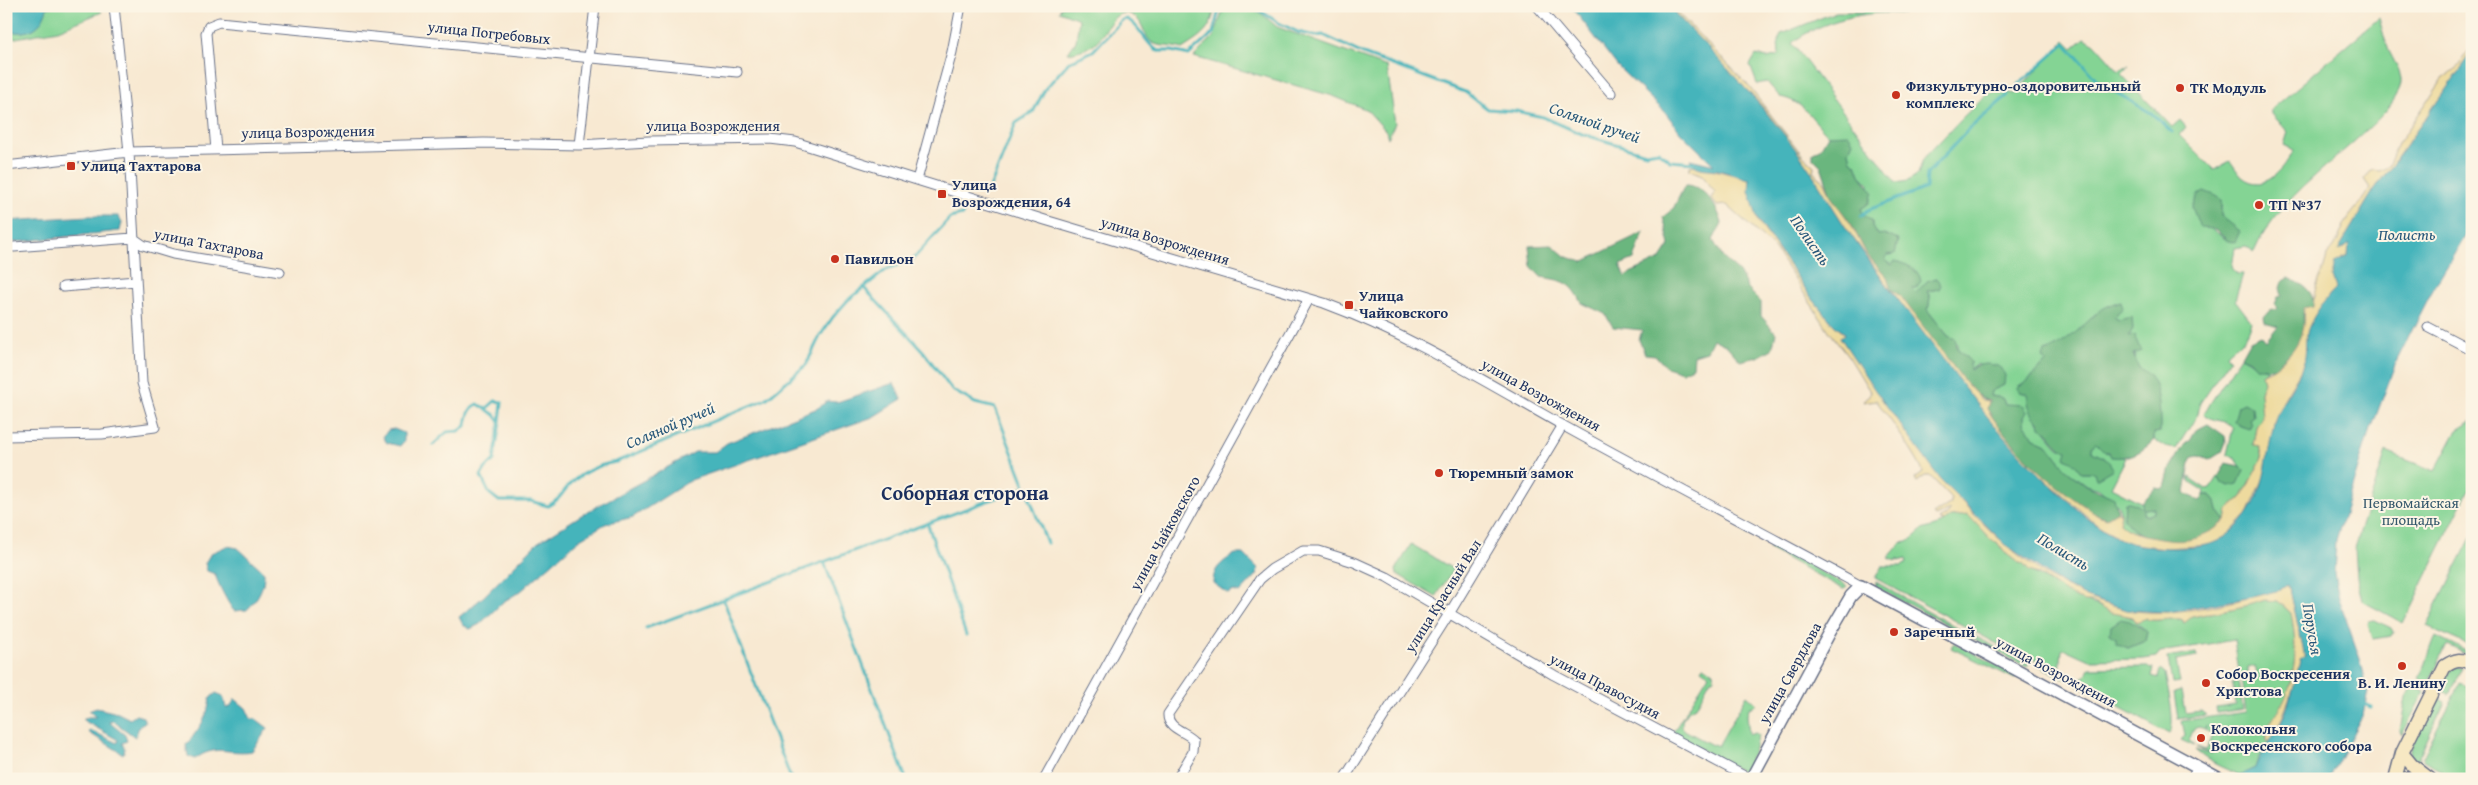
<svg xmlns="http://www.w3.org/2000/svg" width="2478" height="785" viewBox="0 0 2478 785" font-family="'Gentium Book Plus',serif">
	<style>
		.green { fill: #84d494; stroke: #508279; fill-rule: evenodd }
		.forest { fill: #6bb67e; stroke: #43726e }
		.sand { fill: #eeda9e; stroke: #84847e }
		.water { fill: #44b4bb; stroke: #30728c }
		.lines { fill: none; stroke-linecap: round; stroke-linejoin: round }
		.stream { stroke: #44b4bb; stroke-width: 3 }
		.minor-casing { stroke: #687087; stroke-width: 11 }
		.tertiary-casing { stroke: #687087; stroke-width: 14 }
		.secondary-casing { stroke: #687087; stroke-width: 15 }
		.minor { stroke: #fff; stroke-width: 9 }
		.tertiary { stroke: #fff; stroke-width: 11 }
		.secondary { stroke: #f7e8c3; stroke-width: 12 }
		.poi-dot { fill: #c8321e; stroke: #fcf5e5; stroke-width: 2 }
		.labels { text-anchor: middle; stroke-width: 4; stroke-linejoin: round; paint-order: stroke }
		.street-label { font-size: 15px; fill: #1b2f5e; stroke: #fcf5e5 }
		.poi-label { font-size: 15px; font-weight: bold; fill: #1b2f5e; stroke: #fcf5e5; text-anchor: start }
		.park-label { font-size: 15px; fill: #35586c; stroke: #fcf5e5 }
		.water-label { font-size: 16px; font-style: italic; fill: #27577a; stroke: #fcf5e5 }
		.district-label { font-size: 20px; font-weight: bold; fill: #1b2f5e; stroke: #fcf5e5 }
	</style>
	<rect width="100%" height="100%" fill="#fcf5e5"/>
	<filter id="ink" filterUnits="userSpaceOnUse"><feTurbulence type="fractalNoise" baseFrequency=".02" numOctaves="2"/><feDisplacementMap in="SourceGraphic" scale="10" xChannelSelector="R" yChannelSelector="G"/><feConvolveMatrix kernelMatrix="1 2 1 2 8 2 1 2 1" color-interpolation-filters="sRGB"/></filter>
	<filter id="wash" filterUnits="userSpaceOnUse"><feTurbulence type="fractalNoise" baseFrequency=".0096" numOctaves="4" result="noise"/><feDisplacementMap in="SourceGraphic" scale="20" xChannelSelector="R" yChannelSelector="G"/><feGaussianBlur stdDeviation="1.12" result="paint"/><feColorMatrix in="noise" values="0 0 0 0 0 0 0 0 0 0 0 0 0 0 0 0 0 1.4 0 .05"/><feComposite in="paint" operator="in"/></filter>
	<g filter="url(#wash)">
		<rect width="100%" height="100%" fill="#f8e9d2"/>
		<path class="green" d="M52,6H97L102,12L58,30L6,40V32C29,33 40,32 47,8Z
			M1062,6H1215C1211,32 1202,36 1182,49C1172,45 1162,47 1155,44C1143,40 1145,21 1132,15C1113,6 1107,33 1096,42C1088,49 1079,51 1068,53L1076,41L1079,19L1059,11Z
			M1228,6L1248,7L1262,14L1277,27L1387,67L1395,123L1388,138L1386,131L1367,110L1333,96L1194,57L1214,36L1223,10Z
			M1868,6H1887L1904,11V14C1870,9 1819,21 1792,43L1896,183L1908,181L1918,174L1923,159L1964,116L1987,95L1999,90L2015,94L2065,40L2073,48L2085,38L2095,44L2119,71L2129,65L2121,74L2172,127L2180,120L2186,127L2179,135L2214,170L2230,161C2234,166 2238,173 2242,177C2265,195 2284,168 2294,150L2284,145L2288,132L2272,114V109L2379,18C2382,29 2385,41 2389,51C2393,59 2400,71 2401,79C2402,90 2391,105 2384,113C2344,156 2277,197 2254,252L2246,246L2235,248L2232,266L2237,274H2243L2235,300L2251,321C2249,329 2245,339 2239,344C2234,349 2230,348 2226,355L2230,359L2200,403L2198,414L2176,449L2165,447L2154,440V433L2160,432C2159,411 2161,378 2139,369C2133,354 2129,327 2115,318C2110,315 2102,315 2095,314C2084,330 2063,345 2045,352L2046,362C2037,372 2028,382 2017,388L2020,392L2028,394C2024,407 2048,435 2058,446C2061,449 2065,449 2068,452C2072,458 2076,466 2081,472H2094L2105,458L2092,452V446L2096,442L2105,452L2126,458L2111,487L2142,503L2144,509L2154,508V513L2147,516L2131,504L2125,502L2124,518L2137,533L2126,530L2119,523L2121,513L2118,505L2099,489L2087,485L2067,470L2047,444L2034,438L2024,423V417L2013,406L2005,404L2002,398L1990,396L1991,391L2004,385L1978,364L1970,370V361L1958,350V344L1948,336L1928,311L1930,297L1927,291L1939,289L1922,288L1916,294L1913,292L1911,288H1915L1917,272L1895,261L1892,265L1885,260L1887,255L1895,254L1872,227V220L1864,215L1861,209L1869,203V184L1860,175L1856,164L1851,161L1849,151L1838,136L1828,135C1812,120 1804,101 1780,97L1767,82L1757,84L1750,65L1756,55L1767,58L1779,55L1778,41L1781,34L1836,12H1863ZM2198,195L2221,200V216L2226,220L2228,241L2197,218L2192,207Z
			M2241,356C2252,361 2256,368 2268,369L2262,374L2264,381L2260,392L2263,417L2256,427L2253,445L2259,446L2262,458L2242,497L2228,510L2226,521L2218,511L2216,501L2211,495H2204L2205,491L2189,481V477L2207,489L2211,488L2218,477L2222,483L2244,471L2236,459L2227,454L2233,428C2226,418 2211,423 2204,413Z
			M2472,421V484L2403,623L2362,601L2357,578L2355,548L2386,452L2435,471L2457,430Z
			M1968,515L1997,542L2004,552L2017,562L2026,565L2030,571L2076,598L2138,620L2148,618L2149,620C2160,621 2171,618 2182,619L2183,623L2192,617L2245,606L2265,600L2278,601L2291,613C2297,642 2297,673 2285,701C2278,716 2265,724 2267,741L2270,742L2258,758L2255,768L2240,775C2221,767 2210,763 2195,750L2212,755L2196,747L2205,750L2208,748L2213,735L2204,729L2205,725L2204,729L2198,727L2194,729L2189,740L2194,746L2181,740L2185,735L2182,721L2246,712L2241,679L2258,678L2255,666L2248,668V674L2240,676L2234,640L2160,652L2156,657L2144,659L2089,660L2065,649L2062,650L2060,671L2067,673L2069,677L2066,679L2036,664L2038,660L2033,658L2031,662L1875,578L1882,566H1902L1907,563L1906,559L1898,561L1899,558L1895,561L1888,558L1901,543L1908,542L1922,530L1941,524L1950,517ZM2117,624H2137L2147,632L2145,641L2128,648L2116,643L2117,638L2111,626Z
			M2472,536V647L2426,626Z
			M1411,544L1453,569L1436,597L1397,574L1396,570Z
			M1772,545L1845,585L1847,588L1843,589L1769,549Z
			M1876,582L1941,619L2029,664L2027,667L1875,587Z
			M2373,619L2391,628L2393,632L2391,636L2373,639L2368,624L2369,620Z
			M2436,636L2472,654V657L2447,645L2428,684L2418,678C2427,665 2429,650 2436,636Z
			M1955,643L2017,676L2015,679L1951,648Z
			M2196,653L2197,657L2176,661L2180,683L2172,684L2168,658Z
			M1704,666L1713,672L1714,678L1710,680L1696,707C1687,709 1681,718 1682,727L1686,731L1712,745L1713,744L1718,746L1747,695L1757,704L1749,708L1747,715L1749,735L1754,733L1758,735C1756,745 1749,758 1750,766L1743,772L1672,734L1709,674L1702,669Z
			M2147,667L2154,668L2152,676L2158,678L2160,670L2165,674C2167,687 2177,724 2169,734L2073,682V679L2085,677L2089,668Z
			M2456,667L2463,668L2450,694L2440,690L2450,670Z
			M2238,682L2243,709L2217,713L2216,708L2236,705L2232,683Z
			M2460,684L2472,690V779H2454L2422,759Z
			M2412,686L2424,692L2402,735L2400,731L2406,697Z
			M2181,691L2185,713L2201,711L2206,715L2178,719L2174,693Z
			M2436,698L2445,702L2416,763L2410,754V749Z"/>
		<path class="forest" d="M1849,134L1853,142L1849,151L1851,161L1856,164L1860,175L1873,192L1869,203L1861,209L1864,215L1872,220V227L1878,235L1884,234L1898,240L1895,254L1887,255L1885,260L1892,265L1895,261C1906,264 1919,269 1921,281L1916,288H1911L1916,293L1927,281L1936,278L1941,285L1939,289L1927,291L1930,297L1928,311L1948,336L1955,339L1958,350L1970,361V370C1982,363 1985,363 1999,366L2005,375L2004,385L1991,391L1990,396L2002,398L2005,404L2023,405L2027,412L2024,417V423L2034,438L2047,444L2067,470L2086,485L2114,498L2118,511L2107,518C2069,507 2007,442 1987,409L1989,401C1970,399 1915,317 1902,298L1891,289L1887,277L1867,255L1851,224L1832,198L1821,166L1813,158V152L1820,149L1828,135Z
			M1685,185C1704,185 1717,206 1722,223L1713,240L1723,258L1739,272L1748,289L1761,302V316L1776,333L1772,349L1758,357L1740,361L1727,346L1713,339L1707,351L1694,355L1693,367L1682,372L1666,367L1655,355L1645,354L1639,340L1642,330L1613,327L1605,314L1582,303C1571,281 1564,281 1541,277L1531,266L1529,246L1552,245L1565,256L1582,262L1644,232L1634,259L1620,265L1626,277L1630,273L1661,259L1670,245L1663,217L1673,209Z
			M2204,191L2214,195L2221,200V216L2240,231L2235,242L2228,241L2215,229L2200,228L2192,207L2198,195Z
			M2289,278C2305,286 2312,289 2314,306L2303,314C2303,320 2304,328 2303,334C2299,348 2284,357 2275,368H2257L2250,360L2241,356L2250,340L2261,335L2266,341L2278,326L2265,322L2264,317L2269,311L2277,309L2275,304L2278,297L2282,296L2280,288L2282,282Z
			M2121,301L2123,308L2113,317L2118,320L2132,317L2133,329L2128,337L2134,335L2141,351L2133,354L2139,368C2161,378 2160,411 2160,432L2154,433V440C2141,453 2129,459 2111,457L2109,452H2105L2096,443L2092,446V452C2101,456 2109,459 2113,469L2096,479L2094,472H2081L2072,461L2065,458L2067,451C2054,445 2051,432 2040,427L2039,421C2031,417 2026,402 2028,394L2020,392L2017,388C2028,382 2037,372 2046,362L2043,357L2045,352C2066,344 2080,328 2096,314C2103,307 2113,304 2121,301Z
			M2244,403L2252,407L2253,416L2249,419L2251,425L2249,429L2240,426L2234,421L2238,406Z
			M2208,424L2225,436L2226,442L2222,452L2209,460L2199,456L2193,457L2190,463L2185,493L2200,501L2204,495H2211L2216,501L2218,511L2226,521C2217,529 2203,537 2191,539C2170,544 2133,539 2124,518L2125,502C2130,501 2139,505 2143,509V514L2147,516L2154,513V508L2143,509L2142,503L2155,488L2162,489L2166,484L2170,468L2186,442L2190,441L2196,430Z
			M2226,463L2241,466L2244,471L2238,484L2230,486L2222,483L2218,477Z
			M2121,619L2130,621L2147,632L2145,641L2128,648L2116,643L2117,638L2110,634L2111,626Z"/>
		<path class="sand" d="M1668,6H1671L1746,83L1803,156L1814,166L1813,172L1825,182L1832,198L1851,224L1867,255L1887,277L1891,289L1902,298L1964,381L1982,400L1989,401L1987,409C2014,452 2057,490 2100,516L2107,518L2118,511L2121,513L2119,523C2128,532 2138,534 2150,536C2181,543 2200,541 2226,521L2228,510L2242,497L2262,458L2259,446L2253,445L2256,427L2262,417L2260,392L2264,381L2262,374C2266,371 2271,370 2275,367C2296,351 2306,334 2303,308L2313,306C2312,288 2325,273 2327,255C2340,245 2339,230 2349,217C2356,207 2365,201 2370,188L2364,179L2372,170L2380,171L2388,166L2398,144L2443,79C2455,71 2464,59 2472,47V53L2374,190L2340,246L2350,243L2348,257L2342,258L2332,277L2336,288L2329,295L2326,303L2319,309L2306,339L2308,351L2301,370L2285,397L2274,423L2266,473L2248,514L2228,535L2211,545L2166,548L2127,543L2098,526L2019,456L1957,380L1896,297L1846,228L1800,156L1760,104Z
			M1695,165L1750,179L1758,221L1811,297L1834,325L1846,335L1840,337L1845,344C1912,444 2000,579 2124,609C2169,620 2246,601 2287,585L2290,589L2305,657L2281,721L2270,742L2267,741C2265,723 2277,716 2284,701C2297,673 2297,642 2291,613L2278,601L2265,600L2245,606L2192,617L2184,623L2182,619C2171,618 2159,621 2148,620L2147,618L2136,622L2133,617L2111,613L2093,602H2085L2064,592L2040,575L2029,571L2023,564L2017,562L2004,552L1997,542L1992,541L1968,515L1950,517L1943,522L1939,520L1948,514L1950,510L1935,517L1933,515L1951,503V498L1930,476H1925L1917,482L1915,479L1923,473C1921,462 1886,414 1876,400L1863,402L1871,393L1849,357L1829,331L1774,248L1727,205L1717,206L1711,198L1715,192L1702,175L1690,170V166Z"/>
		<path class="water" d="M6,6H52L47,8C40,32 29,33 6,32Z
			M1571,6H1668C1714,54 1760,101 1799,154C1816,177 1830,204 1846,228C1872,266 1900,302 1928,339C1968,393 2005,443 2055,489C2076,508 2098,531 2125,541C2139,547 2158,548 2174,548C2195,548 2213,547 2230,533C2267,503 2264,465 2274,424C2279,403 2293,389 2301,370C2308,356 2304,347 2307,333C2310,319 2326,298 2336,288L2332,277L2335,263L2348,256L2349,244L2339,251L2340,246L2374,190L2472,53V224L2430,295L2397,360L2364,448L2336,540L2334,573L2339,599L2361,662L2368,692L2363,714L2329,779H2237L2240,775L2255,768C2260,753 2274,737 2282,721C2290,702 2296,680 2300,660L2305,657L2290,589L2287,585L2280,590L2252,597L2168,612L2126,610L2087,597L2064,585L2006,545L1941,480L1875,390L1840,337L1846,334L1834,325L1811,297L1758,220L1749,191L1750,179C1739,177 1730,173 1719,170C1708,168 1695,171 1690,159L1714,165L1681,133L1665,112L1618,67Z
			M89,216H118L122,222L120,231L6,243V221Z
			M894,383L902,399L873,417L691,480L633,517L605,524L580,539L521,591L503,602L480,624L470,629L463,625L459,617L483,597L537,543L583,514L695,452H715L727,443L818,408L827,401L837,402Z
			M394,429L404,433V441L400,446L387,443L383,437L388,430Z
			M227,546L238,548L264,572C265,588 257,599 247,610L234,611C228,604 218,584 215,574L207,571L205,563L211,553Z
			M1235,554H1244L1258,568L1257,575L1240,593L1233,591L1228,594L1213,583C1213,568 1222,562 1235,554Z
			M216,693L223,696L226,708L230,707L235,699L246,708L251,719H256L268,728L252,751C228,755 217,743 195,759L188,756L186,745C198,730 208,718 210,698Z
			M96,708L118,713L130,719L136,715L143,717L145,722L140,725L135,737L113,721L109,722L125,735L127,741L122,743L125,749L123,754L88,732L90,730L117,743L118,740L83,720L88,717H96L89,711Z"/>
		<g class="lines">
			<path class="stream" d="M1253,6L1279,23L1298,32L1315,36L1323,35L1363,54L1465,92L1488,109L1516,111L1543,117L1582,134L1646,153L1658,151L1670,161L1694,163
				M2018,85L2065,43L2097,80
				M2105,86L2151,113L2172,132
				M990,188L1016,123L1033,112L1045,89L1069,62L1093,51L1122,20L1127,19C1141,26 1144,43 1158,51H1172L1189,55L1213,33L1220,6
				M1861,216L1868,210L1926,188L1927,174L1969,129L2008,95
				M865,289L923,351L952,390L975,403L995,408L1047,543
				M486,409L495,401L502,402L500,422
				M433,445L447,432L459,431L466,426C467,417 469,408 478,404L495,415L500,422L494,460L485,469L481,476L489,493L499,501H531L548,506C557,501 559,498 565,490C577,474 597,465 616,462L766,399L806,365L820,336L833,317L848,300L886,270L913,259L950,218L962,215L967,207
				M928,525L966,635
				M824,562L906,779
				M724,601L791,779
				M646,628L1025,487
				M2363,704L2372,707"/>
		</g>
	</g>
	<g filter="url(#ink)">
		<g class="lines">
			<defs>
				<path id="minor" d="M1537,6L1611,93
					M579,145L595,6
					M216,150L206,33L209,26L219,22L737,72
					M6,166L129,152L484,143L579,145L649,141L770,139L795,142L1045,220L1324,303C1408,334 1484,381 1562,425C1661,480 1762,532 1861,586
					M917,180L952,52L961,6
					M14,247L133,238L143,245L173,254L280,272
					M63,287L136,281
					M2428,327L2472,350
					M6,436L102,434L155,427L142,383L129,152L114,6
					M1044,779L1309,299
					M1177,779L1193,752L1194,740C1186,731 1167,729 1168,714L1260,579L1272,569L1303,551H1319L1354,562L1387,577L1554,675L1750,779
					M1344,779L1449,614L1563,425
					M2191,779L2198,767"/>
				<path id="tertiary" d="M1751,779L1830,632L1851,596L1861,586L2220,779"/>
				<path id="secondary" d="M2402,753L2412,765L2430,779
					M2395,779L2402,753L2445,666C2455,659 2460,658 2472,664
					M2404,779L2425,775"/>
			</defs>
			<use href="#minor" class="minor-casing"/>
			<use href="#tertiary" class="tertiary-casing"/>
			<use href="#secondary" class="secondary-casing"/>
			<use href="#minor" class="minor"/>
			<use href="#tertiary" class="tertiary"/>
			<use href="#secondary" class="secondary"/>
		</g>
	</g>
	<g class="poi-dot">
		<circle cx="2180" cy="88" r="5"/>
		<circle cx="1896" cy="95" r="5"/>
		<rect x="66" y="161" width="10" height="10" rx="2.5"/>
		<rect x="937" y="189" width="10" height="10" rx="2.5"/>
		<circle cx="2259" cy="205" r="5"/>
		<circle cx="835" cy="259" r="5"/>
		<rect x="1344" y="300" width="10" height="10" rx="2.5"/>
		<circle cx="1439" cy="473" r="5"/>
		<circle cx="1894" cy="632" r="5"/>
		<circle cx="2402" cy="666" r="5"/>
		<circle cx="2206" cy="683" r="5"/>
		<circle cx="2201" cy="738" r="5"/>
	</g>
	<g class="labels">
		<g class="street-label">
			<text transform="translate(489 33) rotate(6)" y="5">улица Погребовых</text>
			<text x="713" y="131">улица Возрождения</text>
			<text transform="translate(308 132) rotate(-1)" y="5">улица Возрождения</text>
			<text transform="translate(1165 241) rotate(17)" y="5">улица Возрождения</text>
			<text transform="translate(209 244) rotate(11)" y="5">улица Тахтарова</text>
			<text transform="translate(1541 395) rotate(29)" y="5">улица Возрождения</text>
			<text transform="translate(1165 533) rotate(-61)" y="5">улица Чайковского</text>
			<text transform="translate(1443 596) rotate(-58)" y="5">улица Красный Вал</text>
			<text transform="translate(2056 672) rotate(28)" y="5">улица Возрождения</text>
			<text transform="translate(1790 673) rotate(-61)" y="5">улица Свердлова</text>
			<text transform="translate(1605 686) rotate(28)" y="5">улица Правосудия</text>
		</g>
		<g class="poi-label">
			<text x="1906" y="91">Физкультурно-оздоровительный<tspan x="1906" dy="17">комплекс</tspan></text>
			<text x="2190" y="93">ТК Модуль</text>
			<text x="81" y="171">Улица Тахтарова</text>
			<text x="952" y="190">Улица<tspan x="952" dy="17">Возрождения, 64</tspan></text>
			<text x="2269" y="210">ТП №37</text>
			<text x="845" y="264">Павильон</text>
			<text x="1359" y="301">Улица<tspan x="1359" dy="17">Чайковского</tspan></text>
			<text x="1449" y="478">Тюремный замок</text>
			<text x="1904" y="637">Заречный</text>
			<text x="2216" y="679">Собор Воскресения<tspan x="2216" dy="17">Христова</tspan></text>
			<text x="2402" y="688" text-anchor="middle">В. И. Ленину</text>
			<text x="2211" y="734">Колокольня<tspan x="2211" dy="17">Воскресенского собора</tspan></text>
		</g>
		<g class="park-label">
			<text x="2411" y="508">Первомайская<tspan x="2411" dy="17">площадь</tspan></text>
		</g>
		<g class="water-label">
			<text transform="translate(1595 122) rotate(19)" y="6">Соляной ручей</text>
			<text x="2407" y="240">Полисть</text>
			<text transform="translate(1811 240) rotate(55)" y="6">Полисть</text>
			<text transform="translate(670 425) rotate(-23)" y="6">Соляной ручей</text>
			<text transform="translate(2064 551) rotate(31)" y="6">Полисть</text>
			<text transform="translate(2313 629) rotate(80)" y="6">Порусья</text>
		</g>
		<g class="district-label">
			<text x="965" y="500">Соборная сторона</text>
		</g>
	</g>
	<rect width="2478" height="785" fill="none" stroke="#fcf5e5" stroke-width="25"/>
</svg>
